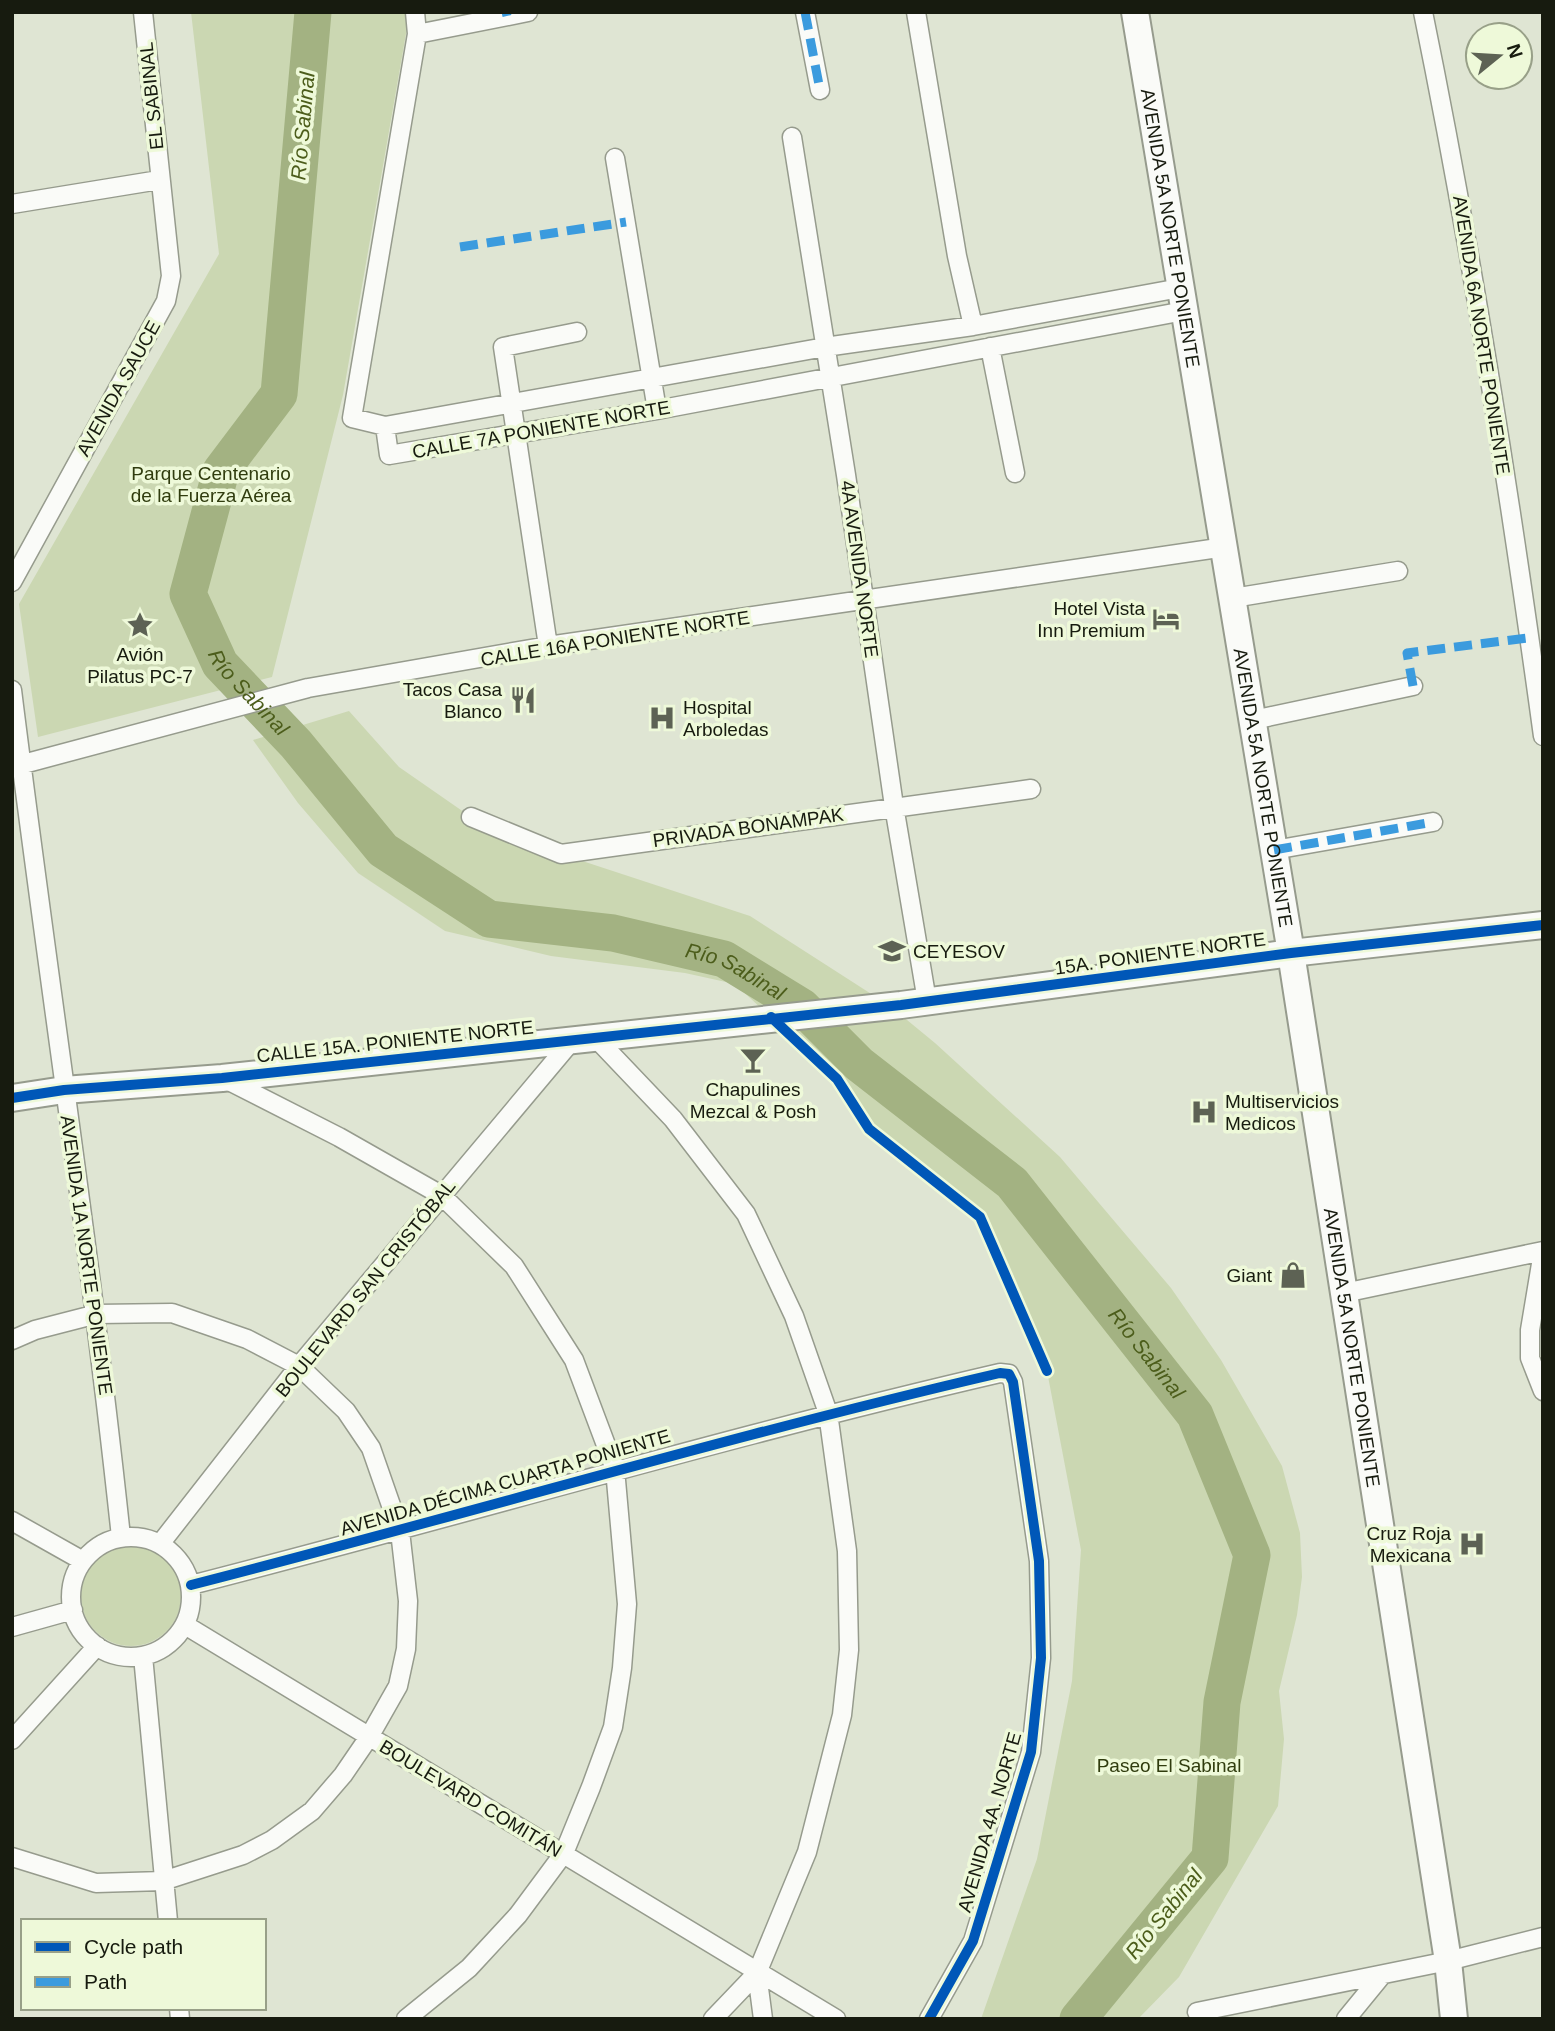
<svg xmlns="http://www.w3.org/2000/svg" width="1555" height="2031" viewBox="0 0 1555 2031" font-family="Arial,sans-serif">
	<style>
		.green { fill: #cbd7b2 }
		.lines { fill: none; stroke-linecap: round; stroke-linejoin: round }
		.river { stroke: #a3b282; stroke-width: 37 }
		.street-casing { stroke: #969b8d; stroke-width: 21 }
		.secondary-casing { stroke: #969b8d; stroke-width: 30 }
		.street { stroke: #fafbf8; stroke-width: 18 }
		.secondary { stroke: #fafbf8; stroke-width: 26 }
		.quiet { stroke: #3b9bde; stroke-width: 9; stroke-dasharray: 18 9; stroke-linecap: butt }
		.cycleway-casing { stroke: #eef9d9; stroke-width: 15 }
		.cycleway { stroke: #0057b8; stroke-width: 10 }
		.labels { text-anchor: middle; stroke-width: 7; stroke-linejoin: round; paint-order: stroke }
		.street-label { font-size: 19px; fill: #171b0f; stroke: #eef9d9 }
		.park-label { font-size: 19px; fill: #303c0e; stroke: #eef9d9 }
		.poi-label { font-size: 19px; fill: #171b0f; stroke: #eef9d9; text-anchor: end }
		.water-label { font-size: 21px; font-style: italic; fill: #4c5d1b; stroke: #eef9d9 }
	</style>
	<rect width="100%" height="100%" fill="#dfe5d3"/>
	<path class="green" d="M191,12H405L407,28L343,395L272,677L38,737L19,604L219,254Z
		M349,711L399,767L471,817L561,854L750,916L890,1006L935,1043L1060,1157L1171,1288L1221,1360L1282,1466L1300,1533L1302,1577L1297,1615L1279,1691L1284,1739L1278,1806L1179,1977L1138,2019H981L1037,1859L1072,1681L1081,1550L1047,1371L980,1217L869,1129L837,1079L735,984L685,973L551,956L445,931L358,873L298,803L253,740Z
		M81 1596a50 50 0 1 1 100 0a50 50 0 1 1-100 0Z"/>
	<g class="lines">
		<path class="river" id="s1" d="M313,12L279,394L221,471L188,594L220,664L296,744L383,850L489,919L613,933L724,959L802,1007L859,1064L1012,1183L1195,1415L1252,1555L1222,1702L1210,1858L1078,2019"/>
		<defs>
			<path id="street" d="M415,12L417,34L352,418L385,426L825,347L973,326L1180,288
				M805,12L820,90
				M916,12L957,256L973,326
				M1423,12C1472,252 1510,494 1543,736
				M417,34L528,12
				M792,137L846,475L894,806L927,1001
				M615,158L657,410
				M12,204L159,180
				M990,347L1015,473
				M385,426L389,455L657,410L1184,311
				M12,582L166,301L171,276L143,12
				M1233,598L1398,571
				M548,646L503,347L577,332
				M12,690C47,972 91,1254 121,1537
				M1253,720L1413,686
				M12,767L308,688L548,646L1225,547
				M471,817L561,854L1031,789
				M1274,850L1433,822
				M593,1035L673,1119L746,1214L794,1316L828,1413L847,1551L849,1650L842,1715L807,1852L757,1973L713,2019
				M225,1079L339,1137L441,1195L514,1266L574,1360L615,1469L627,1604L622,1668L613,1727L591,1787L564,1853L518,1915L469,1968L406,2019
				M1543,1252L1530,1330V1358L1543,1391
				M1344,1293L1543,1251
				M12,1340L35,1330L97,1314L172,1313L247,1339L299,1366L346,1411L371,1448L400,1531L408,1601L406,1649L398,1686L369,1737L343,1775L312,1811L272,1840L243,1855L163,1881L96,1883L12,1857
				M12,1521L83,1561
				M71 1597a60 60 0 1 1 120 0a60 60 0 1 1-120 0Z
				M160,1544L299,1366L575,1037
				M191,1585C461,1516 728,1436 1000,1373L1009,1374L1013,1382L1039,1561L1041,1658L1031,1752L973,1941L929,2019
				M185,1625L836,2019
				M12,1627L73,1610
				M143,1656L168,1921
				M12,1740L97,1646
				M757,1973L763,2019
				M179,2008L180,2019
				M1197,2012L1448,1961L1543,1937
				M1346,2019L1382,1975"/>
			<g id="secondary">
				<path id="s2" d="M1135,12L1291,953L1448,1961L1454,2019"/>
				<path d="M12,1098L64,1090L222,1078L901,1005L1291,953L1543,925"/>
			</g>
		</defs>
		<use href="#street" class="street-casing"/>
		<use href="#secondary" class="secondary-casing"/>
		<use href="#street" class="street"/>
		<use href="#secondary" class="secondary"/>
		<path class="quiet" d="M506,12L507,16
			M805,12L820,90
			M460,247L626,222
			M1413,686L1407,653L1527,638
			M1274,850L1433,822"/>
		<defs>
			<path id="cycleway" d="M771,1017L837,1079L869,1129L980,1217L1047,1371
				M12,1098L64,1090L222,1078L901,1005L1291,953L1543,925
				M191,1585C461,1516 728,1436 1000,1373L1009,1374L1013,1382L1039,1561L1041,1658L1031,1752L973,1941L929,2019"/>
		</defs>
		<use href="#cycleway" class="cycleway-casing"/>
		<use href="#cycleway" class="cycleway"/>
	</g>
	<defs>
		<symbol id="hotel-bare" viewBox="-9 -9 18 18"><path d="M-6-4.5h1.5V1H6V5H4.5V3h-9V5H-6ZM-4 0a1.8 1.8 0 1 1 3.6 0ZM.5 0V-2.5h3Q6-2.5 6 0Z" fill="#5d6254" stroke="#eef9d9" stroke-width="2.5" paint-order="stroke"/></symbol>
		<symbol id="sight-bare" viewBox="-9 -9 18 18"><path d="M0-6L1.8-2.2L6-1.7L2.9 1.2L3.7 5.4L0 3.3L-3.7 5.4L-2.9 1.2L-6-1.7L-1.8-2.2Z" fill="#5d6254" stroke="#eef9d9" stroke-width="2.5" paint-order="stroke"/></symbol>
		<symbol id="restaurant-bare" viewBox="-9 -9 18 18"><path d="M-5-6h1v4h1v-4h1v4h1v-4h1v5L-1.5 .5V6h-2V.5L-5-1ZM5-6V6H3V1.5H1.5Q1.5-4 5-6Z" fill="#5d6254" stroke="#eef9d9" stroke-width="2.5" paint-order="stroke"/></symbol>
		<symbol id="hospital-bare" viewBox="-9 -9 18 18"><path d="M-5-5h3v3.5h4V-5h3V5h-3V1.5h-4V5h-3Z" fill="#5d6254" stroke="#eef9d9" stroke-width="2.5" paint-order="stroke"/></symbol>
		<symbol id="school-bare" viewBox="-9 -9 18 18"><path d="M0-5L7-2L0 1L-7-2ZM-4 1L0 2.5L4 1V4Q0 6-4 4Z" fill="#5d6254" stroke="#eef9d9" stroke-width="2.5" paint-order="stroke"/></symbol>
		<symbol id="bar-bare" viewBox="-9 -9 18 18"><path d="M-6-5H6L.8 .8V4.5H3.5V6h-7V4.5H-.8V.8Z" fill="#5d6254" stroke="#eef9d9" stroke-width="2.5" paint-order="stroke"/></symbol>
		<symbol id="shop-bare" viewBox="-9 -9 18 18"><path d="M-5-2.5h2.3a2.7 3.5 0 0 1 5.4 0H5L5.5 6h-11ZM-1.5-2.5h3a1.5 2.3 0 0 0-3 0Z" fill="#5d6254" stroke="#eef9d9" stroke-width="2.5" paint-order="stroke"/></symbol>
	</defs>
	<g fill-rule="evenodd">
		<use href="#hotel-bare" x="1147" y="600" width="38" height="38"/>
		<use href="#sight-bare" x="121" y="606" width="38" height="38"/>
		<use href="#restaurant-bare" x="504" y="681" width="38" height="38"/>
		<use href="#hospital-bare" x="643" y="699" width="38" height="38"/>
		<use href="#school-bare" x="873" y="932" width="38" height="38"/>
		<use href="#bar-bare" x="734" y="1041" width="38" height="38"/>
		<use href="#hospital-bare" x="1185" y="1093" width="38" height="38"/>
		<use href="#shop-bare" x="1274" y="1256" width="38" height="38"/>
		<use href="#hospital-bare" x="1453" y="1525" width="38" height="38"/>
	</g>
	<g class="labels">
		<g class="street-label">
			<text transform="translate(151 96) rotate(-96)" y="7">EL SABINAL</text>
			<text dy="7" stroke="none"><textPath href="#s2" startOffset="219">AVENIDA 5A NORTE PONIENTE</textPath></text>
			<text transform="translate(1482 335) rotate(81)" y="7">AVENIDA 6A NORTE PONIENTE</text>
			<text transform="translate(118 388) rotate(-61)" y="7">AVENIDA SAUCE</text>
			<text transform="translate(541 429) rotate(-10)" y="7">CALLE 7A PONIENTE NORTE</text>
			<text transform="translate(860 569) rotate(82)" y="7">4A AVENIDA NORTE</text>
			<text transform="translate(615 638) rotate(-9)" y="7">CALLE 16A PONIENTE NORTE</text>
			<text dy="7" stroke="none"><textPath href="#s2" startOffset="786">AVENIDA 5A NORTE PONIENTE</textPath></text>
			<text transform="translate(748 827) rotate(-8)" y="7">PRIVADA BONAMPAK</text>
			<text transform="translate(1160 953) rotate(-8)" y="7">15A. PONIENTE NORTE</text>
			<text transform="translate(395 1041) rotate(-6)" y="7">CALLE 15A. PONIENTE NORTE</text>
			<text transform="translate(87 1255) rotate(82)" y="7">AVENIDA 1A NORTE PONIENTE</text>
			<text transform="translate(365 1288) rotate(-51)" y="7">BOULEVARD SAN CRISTÓBAL</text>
			<text dy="7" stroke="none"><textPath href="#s2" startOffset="1353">AVENIDA 5A NORTE PONIENTE</textPath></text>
			<text transform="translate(505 1482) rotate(-16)" y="7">AVENIDA DÉCIMA CUARTA PONIENTE</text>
			<text transform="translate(471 1798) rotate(31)" y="7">BOULEVARD COMITÁN</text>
			<text transform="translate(989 1822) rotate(-74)" y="7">AVENIDA 4A. NORTE</text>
		</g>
		<g class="park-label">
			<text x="211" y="480">Parque Centenario<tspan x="211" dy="22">de la Fuerza Aérea</tspan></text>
			<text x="1169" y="1772">Paseo El Sabinal</text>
		</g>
		<g class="poi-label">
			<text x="1145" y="615">Hotel Vista<tspan x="1145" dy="22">Inn Premium</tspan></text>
			<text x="140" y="661" text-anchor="middle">Avión<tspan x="140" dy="22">Pilatus PC-7</tspan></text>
			<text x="502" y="696">Tacos Casa<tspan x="502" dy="22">Blanco</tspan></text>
			<text x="683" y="714" text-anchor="start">Hospital<tspan x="683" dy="22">Arboledas</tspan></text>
			<text x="913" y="958" text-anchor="start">CEYESOV</text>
			<text x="753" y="1096" text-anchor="middle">Chapulines<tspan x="753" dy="22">Mezcal &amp; Posh</tspan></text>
			<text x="1225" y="1108" text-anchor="start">Multiservicios<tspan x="1225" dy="22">Medicos</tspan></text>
			<text x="1272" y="1282">Giant</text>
			<text x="1451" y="1540">Cruz Roja<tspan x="1451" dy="22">Mexicana</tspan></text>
		</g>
		<g class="water-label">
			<text transform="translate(303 126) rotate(-85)" y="7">Río Sabinal</text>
			<text dy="7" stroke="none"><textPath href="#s1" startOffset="724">Río Sabinal</textPath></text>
			<text dy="7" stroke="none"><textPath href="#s1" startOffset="1312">Río Sabinal</textPath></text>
			<text dy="7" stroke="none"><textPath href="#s1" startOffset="1880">Río Sabinal</textPath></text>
			<text transform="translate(1164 1914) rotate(-51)" y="7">Río Sabinal</text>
		</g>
	</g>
	<rect width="1555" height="2031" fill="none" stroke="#171b0f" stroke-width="28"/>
	<rect x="21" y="1919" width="245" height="91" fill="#eef9d9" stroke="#98a088" stroke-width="2"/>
	<rect x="35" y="1942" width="35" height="10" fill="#0057b8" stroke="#98a088" stroke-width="2"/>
	<text x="84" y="1954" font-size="21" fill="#171b0f">Cycle path</text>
	<rect x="35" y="1977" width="35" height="10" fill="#3b9bde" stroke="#98a088" stroke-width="2"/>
	<text x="84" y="1989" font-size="21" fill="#171b0f">Path</text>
	<g transform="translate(1499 56) rotate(72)"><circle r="33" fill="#eef9d9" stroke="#98a088" stroke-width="2"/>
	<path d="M0-5L12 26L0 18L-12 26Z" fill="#5d6254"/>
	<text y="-10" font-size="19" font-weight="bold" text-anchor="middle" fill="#171b0f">N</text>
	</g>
</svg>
